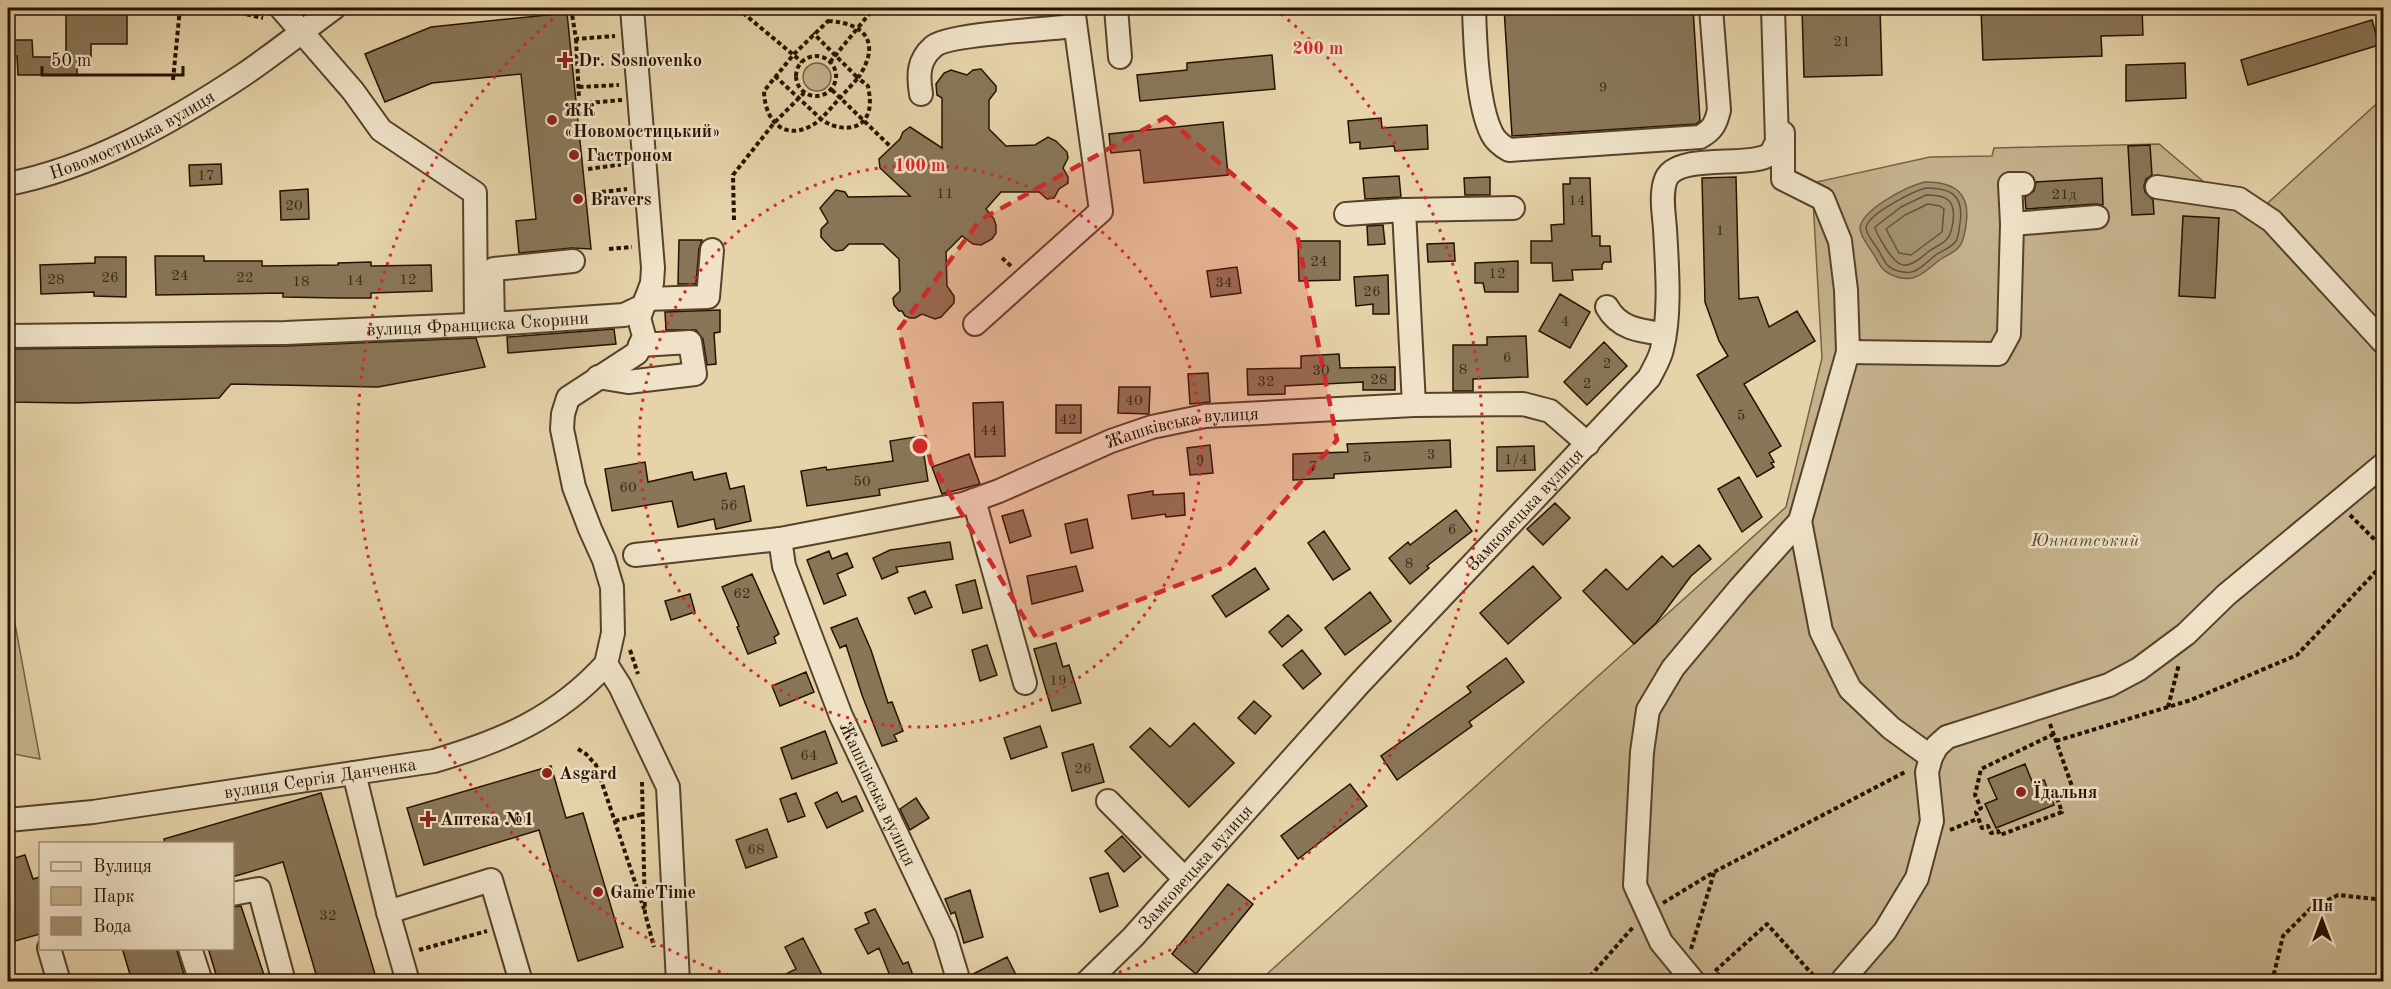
<svg xmlns="http://www.w3.org/2000/svg" width="2391" height="989" viewBox="0 0 2391 989" font-family="'Old Standard TT',serif">
	<style>
		.green { fill: #c5b28d; stroke: #756246; stroke-width: 1.5 }
		.water { fill: #a49170; stroke: #715e43; stroke-width: 1.5 }
		.lines { fill: none; stroke-linecap: round; stroke-linejoin: round }
		.shore { stroke: #645238; stroke-width: 1.5 }
		.building { fill: #897658; stroke: #251200; stroke-width: 1.5 }
		.minor-casing { stroke: #55422a; stroke-width: 26 }
		.path { stroke: #251200; stroke-width: 4; stroke-dasharray: 4.5 3; stroke-linecap: butt }
		.minor { stroke: #efe2c8; stroke-width: 22 }
		.marked { fill: #d62828; fill-opacity: 0.2; stroke: #d62828; stroke-width: 4.5; stroke-dasharray: 12 8; stroke-linejoin: round }
		.ring { fill: none; stroke: #d62828; stroke-width: 3; stroke-dasharray: 3 6 }
		.poi-dot { fill: #8f2418; stroke: #efe2c8; stroke-width: 2 }
		.labels { text-anchor: middle; stroke-width: 5; stroke-linejoin: round; paint-order: stroke }
		.number-label { font-size: 15px; fill: #3e2b16 }
		.poi-label { font-size: 18px; font-weight: bold; fill: #251200; stroke: #efe2c8; text-anchor: start }
		.street-label { font-size: 18px; fill: #251200; stroke: #efe2c8 }
		.park-label { font-size: 18px; font-style: italic; fill: #5d4a31; stroke: #efe2c8 }
		.centre { fill: #d62828; stroke: #efe2c8; stroke-width: 3 }
		.ring-label { font-size: 18px; text-anchor: middle; font-weight: bold; fill: #d62828; stroke: #efe2c8; stroke-width: 5; stroke-linejoin: round; paint-order: stroke }
	</style>
	<rect width="100%" height="100%" fill="#e6d3aa"/>
	<filter id="stains"><feTurbulence type="fractalNoise" baseFrequency=".00333" numOctaves="4"/><feColorMatrix values="0 0 0 0 .2 0 0 0 0 .09 0 0 0 0 .02 0 0 0 .5 -.17"/></filter>
	<radialGradient id="worn" r=".72"><stop offset=".6" stop-color="#630" stop-opacity="0"/><stop offset="1" stop-color="#630" stop-opacity=".3"/></radialGradient>
	<path class="green" d="M803 77a14 14 0 1 1 28 0a14 14 0 1 1-28 0Z
		M2383,98V981L1258,982L1786,507L1822,358L1812,183L1930,157L1992,156L1994,148L2159,144L2249,220Z
		M8,586L40,759L8,753Z"/>
	<path class="water" d="M1925,182C1955,182 1971,193 1966,225C1965,232 1964,241 1959,247C1953,254 1944,256 1937,262C1921,276 1910,285 1888,273C1879,268 1878,260 1872,252C1868,245 1860,236 1860,228C1862,209 1908,186 1925,182Z"/>
	<g class="lines">
		<path class="shore" d="M1926,188C1952,188 1964,196 1960,223C1959,229 1959,236 1956,241C1952,247 1944,250 1937,254C1922,265 1916,279 1893,269C1883,264 1883,256 1877,248C1874,243 1866,234 1866,228C1867,214 1914,191 1926,188Z
			M1926,195C1947,195 1956,200 1953,222C1952,228 1951,235 1947,239C1942,245 1934,247 1928,252C1908,269 1900,272 1885,247C1881,240 1876,234 1875,227L1901,207Z
			M1928,204L1940,206L1944,209L1942,232L1911,255L1899,253L1886,229L1905,215Z"/>
	</g>
	<path class="building" d="M66,8H127V44H91V57H77V75H18L17,56H11L10,40H32L33,57H66Z
		M1504,8H1693L1700,121L1696,124L1512,136Z
		M1802,8H1880L1882,75L1804,77Z
		M1981,8H2142L2143,35L2101,36L2102,56L1983,60Z
		M567,13L591,249L572,248L519,253L516,221L536,219L521,74L432,83L385,102L365,54L431,27Z
		M2372,20L2379,45L2248,85L2241,60Z
		M1272,55L1275,89L1140,101L1137,75L1187,70V63Z
		M2185,63L2186,98L2126,101V65Z
		M981,69L996,86V91L989,100V129L1006,146L1035,145L1048,137L1056,141L1067,152L1068,158L1063,168L1068,177V183L1059,189L1054,198L1047,199L1039,192H1001L986,209L994,219L996,225V233L992,239L981,245L973,244L962,236L946,252L947,286L954,296V303L941,317L935,319L922,314L915,318H910L905,316L902,311H899L894,305L893,298L900,291L899,259L883,244H849L843,250L836,251L832,249L821,237V229L828,222L820,208L836,190L845,192L848,197L910,196L880,168L879,159L900,139L903,132L910,127L942,148V98L937,95L936,84L944,73L951,70L967,75L973,70Z
		M1381,118L1382,128L1427,125L1428,149L1395,151L1394,146L1360,149V142L1350,143L1348,121Z
		M1223,122L1228,175L1144,183L1140,150L1111,153L1109,134Z
		M2150,145L2152,175L2146,179L2144,186L2145,192L2153,200L2154,214L2132,215L2128,146Z
		M221,164L222,184L190,186L189,165Z
		M1399,176L1401,197L1365,199L1363,178Z
		M1490,177V195H1465L1464,178Z
		M1736,177L1739,299L1758,297L1769,327L1797,311L1815,341L1744,384L1781,446L1769,453L1774,462L1771,463L1774,467L1757,477L1697,375L1728,356L1719,341L1705,302L1702,178Z
		M1570,178H1590L1592,236H1600V246H1610L1611,262H1604L1602,265V269L1572,270L1573,280L1553,281L1552,263H1531V241H1552L1551,225L1564,224L1563,184H1570Z
		M2102,178L2103,205L2096,204L2026,209L2025,197L2034,191L2036,182Z
		M308,189L309,219L281,220L280,191Z
		M2183,216L2219,218L2215,298L2179,296Z
		M1383,225L1385,244L1368,245L1367,226Z
		M679,240H702L699,249L696,284H678Z
		M1298,241H1340V280L1299,281Z
		M1454,243L1455,261L1428,262L1427,244Z
		M155,256H204V261H262V266L338,265V263L371,262V266L431,265L432,291L371,293V298H339L283,297V293L156,295Z
		M95,257H126V297L94,296V292L41,294L40,265L95,263Z
		M1518,261V292H1485L1483,283H1475V263Z
		M1237,267L1241,293L1211,297L1207,271Z
		M1388,275L1389,314H1373V304L1356,306L1354,277Z
		M1560,294L1590,312L1570,348L1539,331Z
		M720,310V332L714,333L716,364L707,365L703,339L696,330H666L665,312Z
		M614,329L616,344L508,353L507,337Z
		M1526,336L1528,377L1473,379V391H1453V345H1487V337Z
		M476,338L485,367L378,387L231,384L219,398L76,403L8,402V349L285,346Z
		M1604,342L1627,366L1587,405L1564,382Z
		M1339,354L1340,368L1395,367V390H1363V382L1285,386V394L1248,395L1247,369L1301,368V356Z
		M1208,373L1210,402L1190,404L1188,374Z
		M1119,387H1150L1149,414L1118,413Z
		M1003,402L1005,456L975,457L973,403Z
		M1056,405H1081V433H1056Z
		M921,436L928,481L879,489L880,495L807,506L801,471L826,467L827,470L893,461L890,441Z
		M1450,440L1451,467L1334,474V478L1293,480V454L1348,452L1347,444Z
		M1210,445L1213,473L1190,475L1187,448Z
		M1534,446L1535,470L1497,471V447Z
		M969,454L980,484L942,494L932,467Z
		M645,462L648,482L692,472L694,480L726,473L730,489L744,486L751,521L716,529L714,519L678,527L672,501L612,511L605,469Z
		M1739,477L1762,517L1742,532L1718,489Z
		M1153,491V495L1184,493L1185,515L1166,517L1165,514L1132,519L1128,495Z
		M1555,503L1570,518L1543,545L1527,529Z
		M1023,510L1031,536L1010,543L1002,516Z
		M1456,510L1472,531L1427,566L1429,568L1410,584L1389,558L1408,542L1410,545Z
		M1087,519L1093,548L1071,553L1065,524Z
		M1324,531L1350,569L1333,580L1308,543Z
		M950,542L953,559L896,567L898,572L882,579L873,558L890,550Z
		M1699,545L1711,559L1691,576L1656,623L1634,644L1583,591L1606,569L1627,590L1662,556L1673,567Z
		M829,551L832,559L847,553L853,567L837,574L846,595L824,604L807,560Z
		M1076,566L1083,591L1032,604L1027,576Z
		M1533,566L1561,598L1508,644L1480,613Z
		M1255,568L1269,589L1226,617L1212,596Z
		M752,574L779,634L774,637L776,643L748,654L737,627L739,626L722,587Z
		M975,580L982,608L963,613L956,585Z
		M925,591L932,607L915,614L908,598Z
		M1370,592L1391,621L1345,655L1325,628Z
		M690,594L695,612L671,620L665,601Z
		M1288,615L1302,630L1282,647L1269,632Z
		M857,618L871,650L888,703L892,702L903,731L894,735L897,741L882,746L862,695L846,645L840,648L831,628Z
		M1056,643L1063,667L1069,665L1081,703L1052,711L1034,649Z
		M987,645L997,675L980,681L972,650Z
		M1302,650L1321,674L1303,689L1283,665Z
		M1506,658L1524,682L1469,722L1472,726L1397,780L1381,756L1471,692L1467,687Z
		M806,672L814,692L780,706L772,686Z
		M1254,701L1271,716L1255,734L1238,718Z
		M1194,723L1234,763L1189,807L1130,747L1150,728L1170,747Z
		M1040,726L1047,747L1011,759L1004,738Z
		M825,731L837,763L792,779L781,748Z
		M1093,744L1104,782L1072,791L1062,753Z
		M2025,764L2033,784L2044,780L2054,805L1996,828L1985,804L1997,799L1988,779Z
		M551,766L566,818L583,813L623,947L578,961L539,830L424,865L407,808Z
		M1350,784L1367,806L1298,859L1281,836Z
		M837,792L842,802L856,796L863,811L827,828L815,803Z
		M321,793L377,981H318L283,862L232,877V843H165L164,839Z
		M796,793L805,816L788,822L780,799Z
		M916,798L929,818L910,830L900,809Z
		M767,829L777,857L746,868L736,840Z
		M1122,836L1141,857L1124,872L1105,851Z
		M25,855L33,879L40,877V934L8,943V860Z
		M1108,873L1118,906L1100,912L1090,878Z
		M1228,884L1253,904L1196,974L1172,954Z
		M970,890L983,937L964,943L955,912L951,914L945,899Z
		M241,906L266,981H218L208,948H232V907Z
		M875,909L903,964L908,962L915,981H892L879,948L868,954L855,929L869,923L865,913Z
		M803,938L822,975L810,981H772L796,969L785,947Z
		M122,948H176L186,981H132Z
		M1007,957L1019,981H972L971,975Z"/>
	<g class="lines">
		<defs>
			<g id="minor">
				<path d="M281,8L353,91L381,130L475,193L476,325"/>
				<path d="M632,8L653,268L652,283L639,318L644,336L637,353L568,398L563,414L562,429L574,487L590,529L604,560L612,587L613,633L606,664L620,686L668,787L678,982"/>
				<path d="M1116,8L1120,57"/>
				<path d="M1474,8C1475,41 1477,105 1492,134C1496,142 1502,146 1509,150L1700,137C1713,130 1716,123 1719,110L1711,8"/>
				<path d="M921,94C918,75 918,60 933,47C946,34 1051,29 1075,26"/>
				<path id="s1" d="M8,184C91,168 172,122 243,75C274,54 304,30 334,8"/>
				<path d="M2157,187L2239,199L2272,221L2384,343"/>
				<path d="M1404,210L1414,405"/>
				<path d="M1346,214L1404,210L1513,208"/>
				<path d="M2012,224L2010,184H2023"/>
				<path d="M646,299L708,297L712,250"/>
				<path d="M1607,307C1619,329 1641,331 1664,334"/>
				<path d="M493,324L492,275L494,269L573,261"/>
				<path d="M975,324L1101,211L1073,8"/>
				<path id="s2" d="M8,336L285,333L493,324L624,315L643,306"/>
				<path d="M1848,352L1998,354L2009,334L2012,224L2097,217"/>
				<path d="M598,377L628,382L695,374L690,342L640,345"/>
				<path d="M974,500L1025,683"/>
				<path d="M1800,521L1821,631L1850,689L1891,728L1931,757"/>
				<path id="s3" d="M780,539L784,566L841,716L945,936L959,982"/>
				<path id="s4" d="M635,555L780,539L963,504L999,491L1111,441L1152,427L1205,416L1414,405L1523,404L1550,411L1588,444"/>
				<path d="M354,773L388,912L408,982"/>
				<path d="M1108,801L1185,879"/>
				<path id="s5" d="M8,820L93,812L434,761C502,741 557,718 606,664"/>
				<path d="M232,894L259,889L284,982"/>
				<path d="M388,912L491,880L521,982"/>
				<path d="M49,948L59,982"/>
				<path d="M190,948L201,982"/>
				<path id="s6" d="M1087,982L1133,937L1360,683L1649,378C1654,368 1660,359 1662,349C1671,314 1667,265 1665,229C1664,214 1660,194 1666,179C1678,152 1752,169 1770,154C1773,151 1775,145 1777,142L1773,8"/>
				<path d="M1694,982L1661,942L1635,885L1642,752L1648,710L1673,668L1739,589L1800,521L1848,352L1846,290L1840,241L1823,199L1783,179V133"/>
				<path d="M1841,982L1885,931L1917,878L1932,821L1927,772L1931,757L1937,746L1947,737L2109,685L2139,669L2186,634L2226,595L2384,464"/>
			</g>
		</defs>
		<use href="#minor" class="minor-casing"/>
		<path class="path" d="M571,8L576,39L615,36
			M737,8L802,62
			M232,11L263,18
			M828,21C867,23 881,44 858,78L868,86C870,97 872,109 865,119C855,133 832,128 821,119C791,144 765,127 764,91L794,54Z
			M576,39L579,98
			M796 76a20 20 0 1 1 40 0a20 20 0 1 1-40 0Z
			M578,59L602,58
			M830,62L874,8
			M775,76L821,119L858,78L813,33
			M173,80L180,8
			M579,87L619,85
			M832,90L891,147
			M588,103L622,100
			M588,169L625,164
			M594,193L627,189
			M734,220L733,175L774,123L804,93
			M609,249L632,247
			M1002,258L1011,266
			M2350,515L2384,549
			M630,650L638,674
			M2168,707L2179,664
			M2050,724L2074,792L2057,798L2062,812L2000,835L1998,831L1991,833L1988,826L1982,828L1976,812L1981,808L1975,795L1981,769L2054,734
			M2056,741L2191,700L2297,655L2384,563
			M578,749L586,754L596,765L644,909
			M642,782L645,913L654,947
			M615,821L643,814
			M1950,830L1977,819
			M1663,903L1714,872L1907,771
			M1691,949L1714,873
			M419,950L487,931
			M1585,982L1634,926
			M1725,982L1715,971L1767,924L1813,975L1806,982
			M2272,982L2283,936L2310,909L2338,895L2384,900
			M2373,982L2384,959"/>
		<use href="#minor" class="minor"/>
	</g>
	<path class="marked" d="M1166,117L1296,229L1337,440L1228,566L1037,639L931,463L899,329L980,220Z"/>
	<g class="ring">
		<circle cx="920" cy="446" r="281"/>
		<path d="M746 981A563 563 0 0 1 566 8M1274 8A563 563 0 0 1 1094 981"/>
	</g>
	<g class="poi-dot">
		<path d="M562 51h6v6h6v6h-6v6h-6v-6h-6v-6h6z"/>
		<circle cx="552" cy="120" r="6"/>
		<circle cx="574" cy="155" r="6"/>
		<circle cx="578" cy="199" r="6"/>
		<circle cx="547" cy="773" r="6"/>
		<circle cx="2021" cy="792" r="6"/>
		<path d="M425 810h6v6h6v6h-6v6h-6v-6h-6v-6h6z"/>
		<circle cx="598" cy="892" r="6"/>
	</g>
	<g class="labels">
		<g class="number-label">
			<text x="1842" y="46">21</text>
			<text x="1603" y="92">9</text>
			<text x="206" y="180">17</text>
			<text x="945" y="198">11</text>
			<text x="2064" y="199">21д</text>
			<text x="1577" y="205">14</text>
			<text x="294" y="210">20</text>
			<text x="1720" y="235">1</text>
			<text x="1319" y="266">24</text>
			<text x="1497" y="278">12</text>
			<text x="180" y="280">24</text>
			<text x="110" y="282">26</text>
			<text x="245" y="282">22</text>
			<text x="56" y="284">28</text>
			<text x="408" y="284">12</text>
			<text x="355" y="285">14</text>
			<text x="301" y="286">18</text>
			<text x="1224" y="287">34</text>
			<text x="1372" y="296">26</text>
			<text x="1565" y="326">4</text>
			<text x="1507" y="362">6</text>
			<text x="1607" y="368">2</text>
			<text x="1463" y="374">8</text>
			<text x="1321" y="375">30</text>
			<text x="1379" y="384">28</text>
			<text x="1266" y="386">32</text>
			<text x="1587" y="388">2</text>
			<text x="1134" y="405">40</text>
			<text x="1741" y="420">5</text>
			<text x="1068" y="424">42</text>
			<text x="989" y="435">44</text>
			<text x="1431" y="459">3</text>
			<text x="1367" y="462">5</text>
			<text x="1516" y="464">1/4</text>
			<text x="1200" y="465">9</text>
			<text x="1313" y="471">7</text>
			<text x="862" y="486">50</text>
			<text x="628" y="492">60</text>
			<text x="729" y="510">56</text>
			<text x="1452" y="534">6</text>
			<text x="1409" y="568">8</text>
			<text x="742" y="598">62</text>
			<text x="1058" y="685">19</text>
			<text x="809" y="760">64</text>
			<text x="1083" y="773">26</text>
			<text x="756" y="854">68</text>
			<text x="328" y="920">32</text>
		</g>
		<g class="poi-label">
			<text x="578" y="66">Dr. Sosnovenko</text>
			<text x="564" y="116">ЖК<tspan x="564" dy="21">«Новомостицький»</tspan></text>
			<text x="586" y="161">Гастроном</text>
			<text x="590" y="205">Bravers</text>
			<text x="559" y="779">Asgard</text>
			<text x="2033" y="798">Їдальня</text>
			<text x="440" y="825">Аптека №1</text>
			<text x="610" y="898">GameTime</text>
		</g>
		<g class="street-label">
			<text dy="6" stroke="none"><textPath href="#s1" startOffset="134">Новомостицька вулиця</textPath></text>
			<text dy="6" stroke="none"><textPath href="#s2" startOffset="470">вулиця Франциска Скорини</textPath></text>
			<text dy="6" stroke="none"><textPath href="#s4" startOffset="566">Жашківська вулиця</textPath></text>
			<text dy="6" stroke="none"><textPath href="#s6" startOffset="644">Замковецька вулиця</textPath></text>
			<text dy="6" stroke="none"><textPath href="#s5" startOffset="315">вулиця Сергія Данченка</textPath></text>
			<text dy="6" stroke="none"><textPath href="#s3" startOffset="274">Жашківська вулиця</textPath></text>
			<text dy="6" stroke="none"><textPath href="#s6" startOffset="158">Замковецька вулиця</textPath></text>
		</g>
		<g class="park-label">
			<text x="2085" y="546">Юннатський</text>
		</g>
	</g>
	<circle cx="920" cy="446" r="9" class="centre"/>
	<g class="ring-label">
		<text x="1318" y="54">200 m</text>
		<text x="920" y="171">100 m</text>
	</g>
	<rect width="2391" height="989" fill="none" stroke="#e6d3aa" stroke-width="30"/>
	<rect x="9" y="9" width="2373" height="971" fill="none" stroke="#251200" stroke-width="3"/>
	<rect x="15" y="15" width="2361" height="959" fill="none" stroke="#251200" stroke-width="1.5"/>
	<rect x="39" y="842" width="195" height="108" fill="#efe2c8" stroke="#9e8f78" stroke-width="1.5"/>
	<rect x="51" y="862" width="30" height="9" fill="#efe2c8" stroke="#9e8f78" stroke-width="1.5"/>
	<text x="93" y="872" font-size="18" fill="#251200">Вулиця</text>
	<rect x="51" y="887" width="30" height="18" fill="#c5b28d" stroke="#9e8f78" stroke-width="1.5"/>
	<text x="93" y="902" font-size="18" fill="#251200">Парк</text>
	<rect x="51" y="917" width="30" height="18" fill="#a49170" stroke="#9e8f78" stroke-width="1.5"/>
	<text x="93" y="932" font-size="18" fill="#251200">Вода</text>
	<g transform="translate(2322 920)" stroke="#efe2c8" stroke-width="4.5" paint-order="stroke">
	<path d="M0-4.5L10 22L0 15L-10 22Z" fill="#251200"/>
	<text y="-9" font-size="16" font-weight="bold" text-anchor="middle" fill="#251200">Пн</text>
	</g>
	<path d="M42 66v9h141v-9" fill="none" stroke="#251200" stroke-width="3"/>
	<text x="51" y="66" font-size="18" fill="#251200" stroke="#efe2c8" stroke-width="4.5" paint-order="stroke">50 m</text>
	<rect width="100%" height="100%" filter="url(#stains)"/>
	<rect width="100%" height="100%" fill="url(#worn)"/>
</svg>
